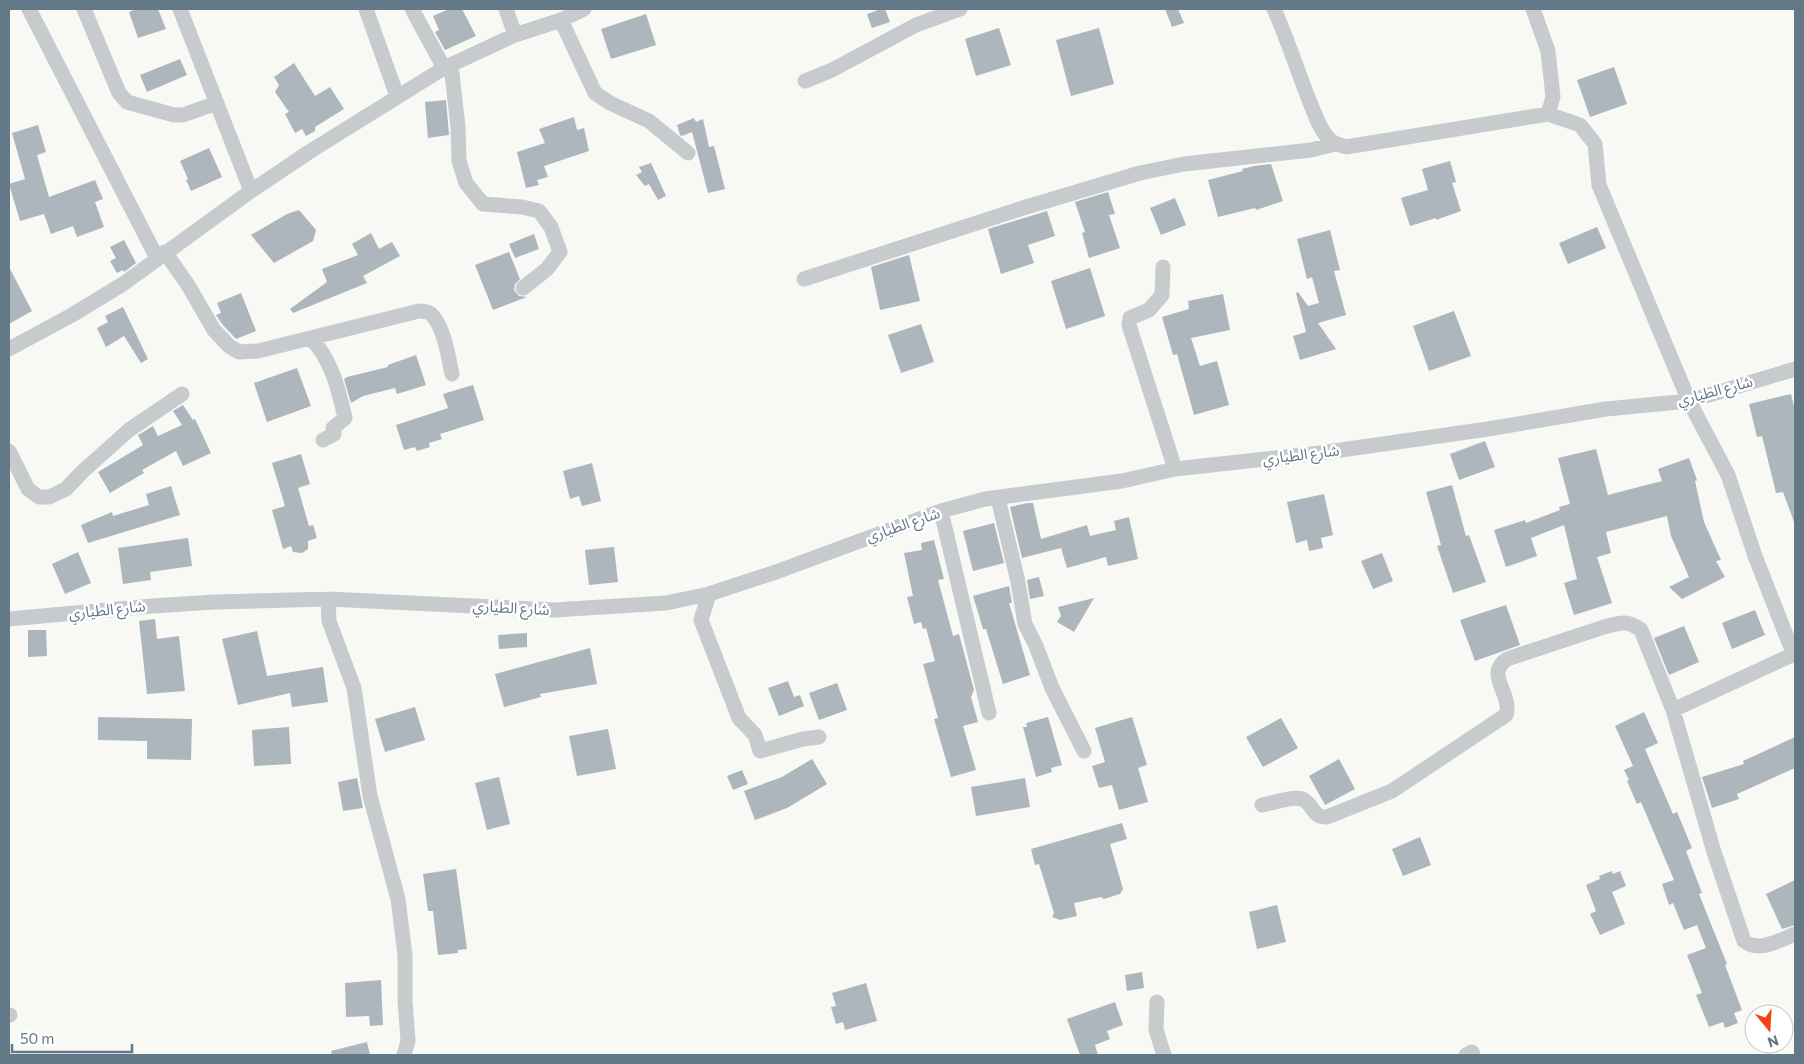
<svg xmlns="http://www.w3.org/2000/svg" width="1804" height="1064" viewBox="0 0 1804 1064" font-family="Commissioner,'Noto Sans Arabic',sans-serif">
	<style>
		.building { fill: #acb6bc }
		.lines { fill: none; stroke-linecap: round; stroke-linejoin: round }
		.minor { stroke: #c7cbce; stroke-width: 15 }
		.labels { text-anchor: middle; stroke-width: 5; stroke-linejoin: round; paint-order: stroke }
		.street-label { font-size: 15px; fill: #637988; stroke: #fff }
	</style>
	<rect width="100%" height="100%" fill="#f8f8f4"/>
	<path class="building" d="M136,9H158L166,29L138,38L129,12Z
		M449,9H462L476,36L445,50L435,32L439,30L433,16Z
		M881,9H885L890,22L872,28L867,14Z
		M1165,9H1178L1184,23L1172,27Z
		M646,14L656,45L611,59L601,29Z
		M999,28L1011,65L976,76L965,39Z
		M1099,28L1114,84L1071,96L1056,40Z
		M180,59L187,75L147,92L140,75Z
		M294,63L315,96L330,87L344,109L315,127V131L306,136L302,129L295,133L285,114L289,112L275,92L279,85L274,77Z
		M1614,67L1627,104L1590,117L1577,80Z
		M446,100L449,135L428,138L425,102Z
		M574,117L577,130L584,128L589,151L544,166L548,177L537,180L539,185L526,188L517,152L545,143L539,129Z
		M694,118L696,122L703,119L709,147L714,146L725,189L708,193L692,132L682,136L680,135L677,125Z
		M38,125L46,152L37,155L49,197L95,180L103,199L95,202L104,227L77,237L73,226L51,234L44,214L20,221L9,184L25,179L12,133Z
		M209,148L222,177L191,191L186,180L188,179L180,161Z
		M1450,161L1456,182L1452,183L1461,211L1436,220V218L1410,226L1401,198L1428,190L1422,169Z
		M651,163L666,196L658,200L649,184L645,186L636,175L642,172L639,167Z
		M1271,164L1283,201L1256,210L1255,208L1218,217L1208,180L1243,171L1242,169L1254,166Z
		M1108,192L1115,214L1109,215L1120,248L1089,258L1082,233L1085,232L1075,202Z
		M1175,198L1186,225L1161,235L1150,208Z
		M299,210L316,230L313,241L274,263L251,235L287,214Z
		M1047,211L1055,236L1028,245L1034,263L1001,274L988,229Z
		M1597,227L1606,248L1568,264L1559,243Z
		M1330,230L1340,270L1334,271L1346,315L1318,323L1336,349L1300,360L1293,336L1306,332L1296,293L1298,292L1308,306L1319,303L1312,277L1307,279L1297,239Z
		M371,233L379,249L392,242L400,256L363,276L367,283L293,313L290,309L327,282L322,269L358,255L352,244Z
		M534,234L539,249L515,258L509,244Z
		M124,240L136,263L124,272L123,270L117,273L110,261L116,258L110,247Z
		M509,252L520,279L515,284L514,290L519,296L527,297L493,310L475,265Z
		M909,255L920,301L880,310L871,267Z
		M9,267L32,311L9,324Z
		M1090,268L1105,316L1066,329L1051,281Z
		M241,293L256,331L236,339L222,324L216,315L221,313L217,303Z
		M1223,294L1230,330L1191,338L1200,366L1217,361L1229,405L1194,415L1177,354L1173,355L1162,317L1189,309L1188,301Z
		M123,307L148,359L141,363L124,336L106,347L97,328L108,322L105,316Z
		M1454,311L1471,356L1429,371L1413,326Z
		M921,324L934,362L901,373L888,335Z
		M416,355L426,385L397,394L395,388L363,396L351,403L344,379L347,377L388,367V365Z
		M297,368L311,406L267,422L254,383Z
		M473,385L484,420L440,434L442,439L429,443L430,447L417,451L415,447L404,450L396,425L448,408L443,394Z
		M1791,394L1795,410V522H1794L1783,492L1776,493L1762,436L1757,437L1749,404Z
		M183,405L193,420L195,419L211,453L183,466L176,451L142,470L144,473L110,493L98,472L143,445L138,435L153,426L158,436L182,425L173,411Z
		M1485,441L1495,467L1459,480L1450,454Z
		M1596,449L1608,495L1662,481L1658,469L1689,458L1697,480L1695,481L1704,522L1721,560L1716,561L1725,577L1682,599L1669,587L1689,577L1671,536L1667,516L1606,532L1611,553L1597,557L1612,603L1574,615L1564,583L1577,579L1564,525L1531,538L1537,556L1506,567L1494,530L1525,520L1526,523L1560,510L1559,507L1570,504L1558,458Z
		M301,454L310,484L298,488L309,526L313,525L317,538L308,541V549L302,553L293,552L291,546L283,549L272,510L285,506L272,463Z
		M592,463L601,501L582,506L579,496L570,499L563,471Z
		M1452,485L1466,536L1469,535L1486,582L1453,593L1437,546L1441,545L1426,492Z
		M171,486L180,515L88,543L81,525L112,512L113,516L149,505L146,494Z
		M1324,494L1333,535L1321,538L1323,548L1309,551L1307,540L1296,543L1287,502Z
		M1027,503H1033L1041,539L1087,525L1090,536L1116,530L1114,521L1129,517L1138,559L1108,566L1106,557L1067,568L1061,548L1022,558L1010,507Z
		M994,523L1004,563L973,571L963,531Z
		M188,538L192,566L150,572L151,580L123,584L118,548Z
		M934,540L944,579L938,580L953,636L959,634L974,690L971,697L978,722L963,726L976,770L951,777L934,719L938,718L923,664L935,661L926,628L923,629L921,622L914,624L907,597L913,596L904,553L922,550L921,543Z
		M614,547L618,582L589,585L585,550Z
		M78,552L91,583L65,594L52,564Z
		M1382,553L1393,581L1373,589L1361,561Z
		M1039,577L1044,596L1030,599L1027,580Z
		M1009,586L1012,603H1009L1030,675L1003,684L986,629H983L973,596Z
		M1094,598L1074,632L1057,622L1061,616L1058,607Z
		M1506,605L1520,645L1475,661L1460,620Z
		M1755,610L1765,635L1732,649L1722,623Z
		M155,619L157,639L179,636L185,691L147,694L139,621Z
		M1684,626L1699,662L1669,675L1654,638Z
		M28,630H46L47,656L28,657Z
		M257,631L267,676L323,667L328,702L292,707L290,693L238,705L222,639Z
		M527,633V647L499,649L498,635Z
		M590,648L597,684L540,694L541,697L504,707L495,674Z
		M788,681L794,697L800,695L804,706L779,716L768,688Z
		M837,683L847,710L819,720L809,693Z
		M415,707L425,740L385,752L375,719Z
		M1644,712L1658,743L1645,749L1673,814L1677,812L1692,848L1686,851L1702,893L1699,894L1727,964L1725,965L1742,1010L1734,1013L1738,1023L1725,1028L1723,1022L1709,1027L1696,995L1702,993L1687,955L1706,948L1697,925L1684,930L1673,903L1669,905L1662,884L1674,880L1641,802L1637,804L1627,781L1629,780L1624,770L1633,766L1615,726Z
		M98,717L192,719L191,760L147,759V741L98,740Z
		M1048,717L1062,765L1051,768L1052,772L1036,777L1023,727H1027L1026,723Z
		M1132,717L1147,765L1138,768L1148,802L1119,810L1112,785L1099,788L1092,766L1105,762L1095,728Z
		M1281,718L1298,748L1263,767L1246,737Z
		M289,727L291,764L254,766L252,730Z
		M608,729L616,769L577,776L569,736Z
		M1795,737V768L1737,794L1739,799L1712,808L1702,777L1744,764L1743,761Z
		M812,759L827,784L787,808L755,820L744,791L782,777Z
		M1339,759L1355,789L1325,805L1309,776Z
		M742,770L748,784L733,790L727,776Z
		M499,777L510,824L487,830L475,783Z
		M357,778L363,808L343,811L338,782Z
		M1025,778L1030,807L976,816L971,787Z
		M1122,823L1127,839L1110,844L1123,889L1120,894L1104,899L1101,897L1074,903L1077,916L1060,920L1052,917L1054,913L1039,864L1035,865L1031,849Z
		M1420,837L1431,865L1403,876L1392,849Z
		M456,869L467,949L458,950V953L438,955L433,911H428L423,874Z
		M1612,871L1613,874L1620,871L1626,886L1612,892L1625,924L1600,935L1590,914L1596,911L1586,885L1600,879L1599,876Z
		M1795,880V925L1782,929L1766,894Z
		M1277,905L1286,942L1257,949L1249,912Z
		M1142,972L1144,988L1127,991L1125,975Z
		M381,980L383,1025L370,1026L369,1016L346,1017L345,983Z
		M866,983L877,1021L845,1030L843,1022L836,1024L831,1007L836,1006L832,993Z
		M1115,1002L1123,1025L1107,1031L1110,1039L1095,1045L1098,1055H1080L1067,1019Z
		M367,1042L370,1055H332L331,1051Z"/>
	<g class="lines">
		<path class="minor" d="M29,9L157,258
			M84,9L119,93L127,102L174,115H183L217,103
			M180,9L251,191
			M366,9L397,96
			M412,9L444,68
			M506,9L515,35
			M1274,9C1288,40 1298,73 1311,105C1316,117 1320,130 1329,139C1334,144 1340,145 1346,147L1548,114L1580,125L1595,144L1599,185L1689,401L1728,475L1755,556L1788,640L1795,656
			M1533,9L1548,51L1553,97L1548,114
			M561,20L595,93L610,103L649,121L688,153
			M451,65L458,127L459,161L466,183L483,204L522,207L539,211L551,227L560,252L547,269L523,288
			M805,81L832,70L916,25L960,9
			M165,252L188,285L214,330L229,346L239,352L258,351L419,311C424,311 430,312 433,316C445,331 448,356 452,374
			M1163,267L1162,295L1149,310L1130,318L1129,325L1175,469
			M804,279L1023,208L1140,173L1184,164L1311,150L1335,144
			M310,338C331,357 339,391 345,418L333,428L334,434L323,440
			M9,349L72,315L123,284L251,191L309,152L444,68L515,35L561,20L584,9
			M9,451L28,489L39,497H49L66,489L82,472L129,430L182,394
			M998,498L1018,582L1025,624L1036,646L1052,688L1084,751
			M941,511L989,713
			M709,594L701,620L739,718L755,735L760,751L803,739L819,737
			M328,599L329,621L354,688L370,796L398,899L405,955V1000L408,1041L404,1055
			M9,619L152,606L215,602L328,599L554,610L666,603L709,594L776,572L941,511L985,499L1122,481L1175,469L1320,453L1488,429L1606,409L1689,401L1795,369
			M1673,710L1794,654
			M1262,805C1272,803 1294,796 1302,799C1314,804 1312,818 1327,817L1392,791L1506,715C1513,694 1484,675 1507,659L1604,627C1619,623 1627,619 1641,630L1673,710L1714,852L1744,941C1759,953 1780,940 1795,934
			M1157,1002L1156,1030L1164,1055
			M9,1015H10
			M1466,1055L1472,1052L1473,1055"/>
	</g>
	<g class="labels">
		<g class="street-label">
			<text transform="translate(1715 391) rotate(-15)" y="5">شارع الطياري</text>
			<text transform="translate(1301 455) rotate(-7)" y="5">شارع الطياري</text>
			<text transform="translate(903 525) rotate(-19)" y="5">شارع الطياري</text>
			<text transform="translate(511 608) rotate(3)" y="5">شارع الطياري</text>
			<text transform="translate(107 610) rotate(-6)" y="5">شارع الطياري</text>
		</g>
	</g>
	<rect width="1804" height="1064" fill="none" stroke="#637988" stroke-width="20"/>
	<g transform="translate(1769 1029) rotate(162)"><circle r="24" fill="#ffffff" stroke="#c1c9cf"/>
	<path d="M0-4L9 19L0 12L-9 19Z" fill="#f54317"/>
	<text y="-8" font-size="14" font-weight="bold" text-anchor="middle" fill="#637988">N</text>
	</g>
	<path d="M12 1044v8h120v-8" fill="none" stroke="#637988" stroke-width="2.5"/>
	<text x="20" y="1044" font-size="15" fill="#637988" stroke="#ffffff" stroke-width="4" paint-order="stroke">50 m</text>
</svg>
